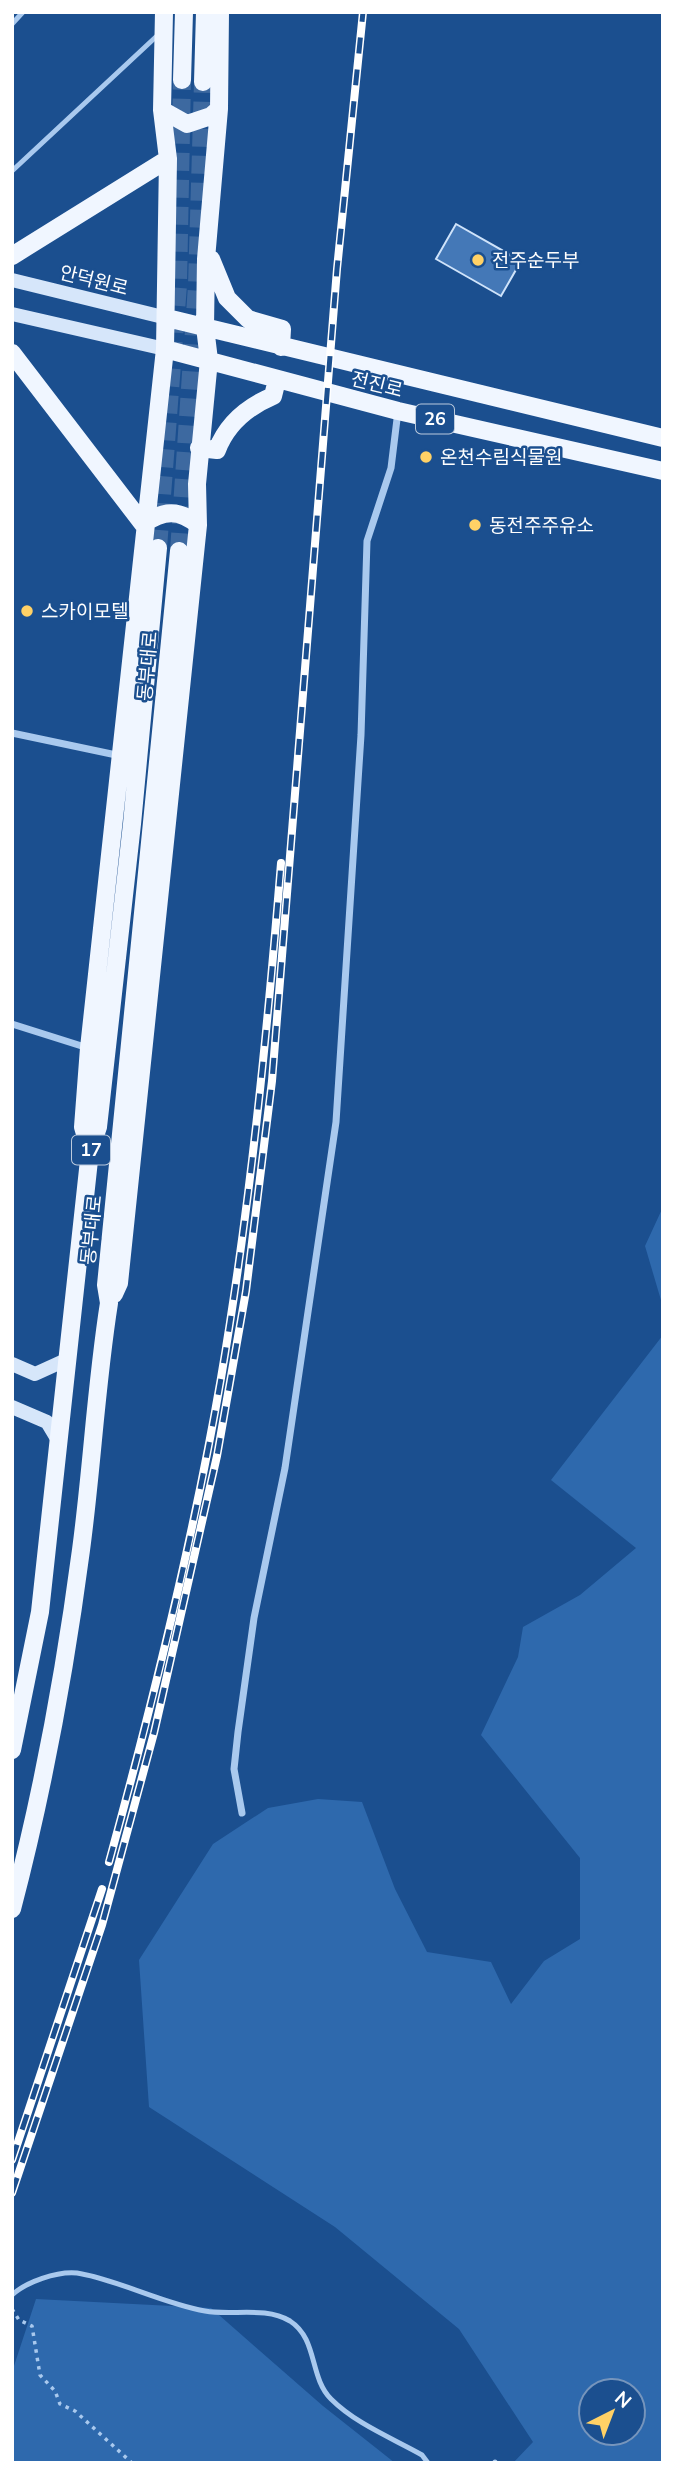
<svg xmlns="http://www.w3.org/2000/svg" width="675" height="2475" viewBox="0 0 675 2475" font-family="'Nunito Sans','Noto Sans KR',sans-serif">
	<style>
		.green { fill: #2e69ad; fill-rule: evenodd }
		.building { fill: #4478b7; stroke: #cfe3fa; stroke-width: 2 }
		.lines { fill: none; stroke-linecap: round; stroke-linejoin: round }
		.primary-tunnel { stroke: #3d69a0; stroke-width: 18; stroke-dasharray: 18 9; stroke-linecap: butt }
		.path { stroke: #a9c9ee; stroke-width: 3.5; stroke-dasharray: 3.5 5; stroke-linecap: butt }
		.lane { stroke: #a9c9ee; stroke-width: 5 }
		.street { stroke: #a9c9ee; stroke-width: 7 }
		.secondary { stroke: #d6e6fa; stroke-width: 14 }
		.primary { stroke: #f0f6ff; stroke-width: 18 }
		.rail-casing { stroke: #fff; stroke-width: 8 }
		.rail { stroke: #1b4f8f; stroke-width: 5; stroke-dasharray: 16; stroke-linecap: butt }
		.poi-dot { fill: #ffd166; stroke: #1b4f8f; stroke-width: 2.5 }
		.labels { text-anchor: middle; stroke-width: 5; stroke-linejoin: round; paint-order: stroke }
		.shield { fill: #1b4f8f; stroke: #bbcadd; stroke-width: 2 }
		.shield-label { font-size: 18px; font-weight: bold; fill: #fff }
		.poi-label { font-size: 19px; fill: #fff; stroke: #1b4f8f; text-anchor: start }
		.street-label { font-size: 19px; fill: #fff; stroke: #1b4f8f }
	</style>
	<rect width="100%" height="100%" fill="#1b4f8f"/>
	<path class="green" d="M663,1207V1307L645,1246Z
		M663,1335V2463H513L533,2442L459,2329L335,2227L149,2107L139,1960L213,1844L268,1808L318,1799L362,1802L395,1889L427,1952L491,1962L511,2004L544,1961L580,1939V1858L481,1735L518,1657L523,1627L580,1595L636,1548L551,1480ZM591,2391H633V2433H591Z
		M36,2299L211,2308L323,2406L395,2463H12V2372Z"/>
	<path class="building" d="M456,224L521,261L501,296L436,259Z"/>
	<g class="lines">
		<path class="primary-tunnel" d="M158,548L178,285L182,80
			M179,551L197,285L203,82"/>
		<path class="path" d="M12,2309L19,2320L32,2326L40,2375L55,2391L60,2404L75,2411L132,2463"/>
		<path class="lane" d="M12,24L23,12
			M12,171L159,34
			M12,2295C26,2282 57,2271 77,2273C116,2279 164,2304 205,2311C232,2316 265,2306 290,2321C318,2339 309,2377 331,2399C356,2424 392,2438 422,2455L428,2463
			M495,2463V2462"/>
		<path class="street" d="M12,733L121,756
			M12,1024L88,1048
			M242,1813L234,1769L238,1732L254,1618L285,1468L336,1122L361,735L367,541L391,468L398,411"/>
		<path class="secondary" d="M12,280L167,318
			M12,314L165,349
			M12,1364L35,1374L68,1359
			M12,1407L47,1422L59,1442"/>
		<path class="primary" d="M182,80L184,12
			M203,82L205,12
			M162,110L187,124L211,116L219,109
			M12,256L168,159
			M211,259L227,298L248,319L282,329L281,347
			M167,318L663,438
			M165,349L398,411L663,471
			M12,353L143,524
			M199,448L217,450C227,424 247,407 273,396L277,380
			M143,524C164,510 179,509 198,525
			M90,1151L83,1127L89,1048L165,349L168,159L162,110L164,12
			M114,1294L119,1283L198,525L197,484L209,360L205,327L206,259L219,109L220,12
			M12,1750L40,1612L90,1151L98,1127L132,824L158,548
			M12,1909C43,1791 65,1671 81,1550C92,1468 96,1385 109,1303L106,1285L179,551"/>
		<defs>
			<path id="rail" d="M109,1862C153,1702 193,1541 221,1378C250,1207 267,1035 281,863
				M12,2160L102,1889
				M12,2193L102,1925L154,1733L217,1456L246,1291L272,1081L337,269L363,12"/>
		</defs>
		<use href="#rail" class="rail-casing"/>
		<use href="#rail" class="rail"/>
	</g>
	<g class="poi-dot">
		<circle cx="478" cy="260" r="7"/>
		<circle cx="426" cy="457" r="7"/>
		<circle cx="475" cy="525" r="7"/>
		<circle cx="27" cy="611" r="7"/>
	</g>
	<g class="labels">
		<g class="shield">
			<rect x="416" y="404.5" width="38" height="29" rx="5"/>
			<rect x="72" y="1135.5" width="38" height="29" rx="5"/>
		</g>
		<g class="shield-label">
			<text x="435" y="425">26</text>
			<text x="91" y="1156">17</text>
		</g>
		<g class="poi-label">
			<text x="492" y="267">전주순두부</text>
			<text x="440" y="464">온천수림식물원</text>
			<text x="489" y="532">동전주주유소</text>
			<text x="41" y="618">스카이모텔</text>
		</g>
		<g class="street-label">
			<text transform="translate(94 280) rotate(14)" y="7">안덕원로</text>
			<text transform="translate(377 384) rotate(14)" y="7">전진로</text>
			<text transform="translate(147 666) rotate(-85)" y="7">동부대로</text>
			<text transform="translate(91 1230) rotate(-84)" y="7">동부대로</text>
		</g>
	</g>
	<rect width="675" height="2475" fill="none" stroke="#ffffff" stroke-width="28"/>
	<g transform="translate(612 2412) rotate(42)"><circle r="33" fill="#1b4f8f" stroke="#7695bc" stroke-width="2"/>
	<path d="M0-5L12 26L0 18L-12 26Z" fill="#ffd166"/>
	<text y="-10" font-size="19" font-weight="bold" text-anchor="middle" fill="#ffffff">N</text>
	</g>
</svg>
